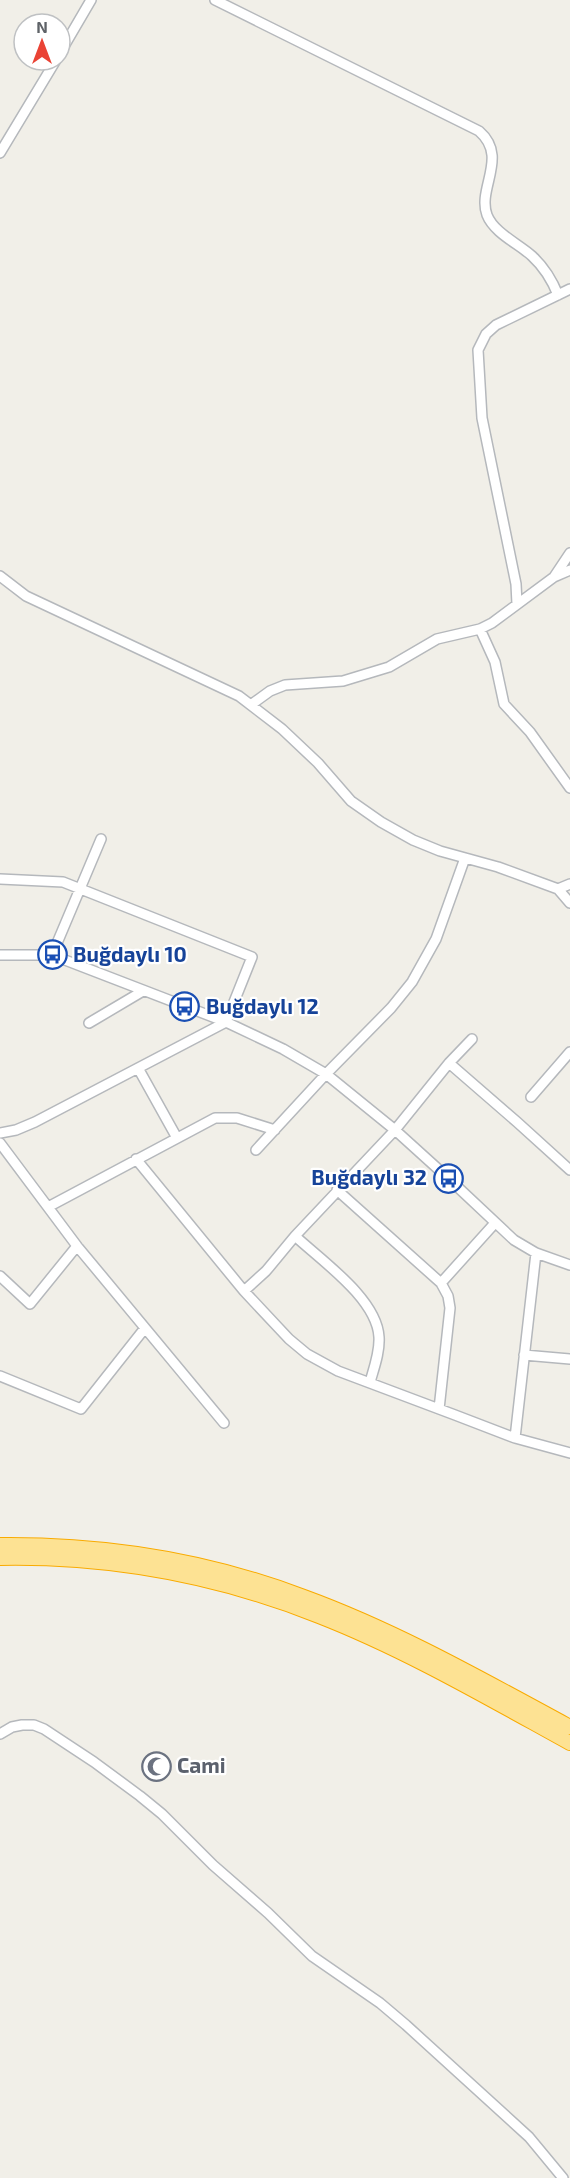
<svg xmlns="http://www.w3.org/2000/svg" width="570" height="2178" viewBox="0 0 570 2178" font-family="'Exo 2',sans-serif">
	<style>
		.lines { fill: none; stroke-linecap: round; stroke-linejoin: round }
		.minor-casing { stroke: #b5b8bc; stroke-width: 12 }
		.highway-casing { stroke: #f9ab00; stroke-width: 16 }
		.minor { stroke: #fff; stroke-width: 9 }
		.highway { stroke: #fde293; stroke-width: 14 }
		.labels { text-anchor: middle; stroke-width: 4.5; stroke-linejoin: round; paint-order: stroke }
		.transit-label { font-size: 21px; font-weight: bold; fill: #164399; stroke: #fff; text-anchor: start }
		.worship-label { font-size: 21px; font-weight: bold; fill: #5b616d; stroke: #fff; text-anchor: start }
	</style>
	<rect width="100%" height="100%" fill="#f1efe8"/>
	<g class="lines">
		<defs>
			<path id="minor" d="M215,0L479,131C509,157 477,188 487,215C494,233 519,244 532,256C544,267 552,280 558,295
				M60,53L91,0
				M0,153L56,60
				M0,576L26,596L239,696L282,729L318,763L351,801L381,822L413,840L440,851L498,867L558,889L570,903
				M554,577L570,553
				M517,604L516,584L482,418L478,350L486,334L496,325L570,289
				M480,629L495,662L504,704L530,732L570,788
				M252,704L270,691L285,685L343,681L389,667L437,639L480,629L492,623L554,577L570,570
				M0,879L63,882L252,957L226,1022L35,1122L16,1130L0,1133
				M558,889L570,884
				M0,955H52L226,1022L283,1049L326,1074L395,1130L448,1178L514,1240L536,1253L570,1265
				M52,955L101,839
				M89,1023L143,991
				M449,1063L517,1122L570,1170
				M138,1068L177,1138
				M531,1097L570,1052
				M0,1143L77,1246L224,1423
				M256,1150L326,1074L391,1008L412,982L436,939L465,858
				M136,1159L244,1291L289,1339L307,1354L338,1371L455,1415L515,1438L570,1453
				M337,1190L441,1283L448,1296L450,1308L439,1409
				M48,1207L215,1118H237L275,1130
				M295,1236C322,1261 377,1299 379,1337C380,1352 374,1368 370,1382
				M0,1276L30,1304L77,1246
				M441,1283L495,1223
				M244,1291L266,1271L295,1236L395,1130L449,1063L472,1039
				M524,1355L570,1359
				M0,1376L81,1409L145,1328
				M515,1438L536,1253
				M0,1734L12,1727L22,1725H34L44,1729L94,1762L140,1796L162,1814L213,1865L268,1913L312,1956L380,2003L406,2025L529,2137L563,2178"/>
			<path id="highway" d="M0,1545C104,1544 207,1560 304,1597C397,1631 483,1680 570,1727
				M0,1558C109,1556 218,1576 319,1616C406,1650 488,1698 570,1743"/>
		</defs>
		<use href="#minor" class="minor-casing"/>
		<use href="#highway" class="highway-casing"/>
		<use href="#minor" class="minor"/>
		<use href="#highway" class="highway"/>
	</g>
	<defs>
		<symbol id="bus-ring" viewBox="-11 -11 22 22"><circle r="9.5" fill="#fff" stroke="#1a4fb4" stroke-width="1.5"/><path d="M-5-6H5V4H4V6H2V4H-2V6H-4V4H-5ZM-3.5-4V0h7V-4ZM-3.5 1.2v1.5H-2V1.2ZM2 1.2v1.5H3.5V1.2Z" fill="#1a4fb4"/></symbol>
		<symbol id="mosque-ring" viewBox="-11 -11 22 22"><circle r="9.5" fill="#fff" stroke="#6b7280" stroke-width="1.5"/><path d="M3.5-4.9A6 6 0 1 0 3.5 4.9A5 5 0 1 1 3.5-4.9Z" fill="#6b7280"/></symbol>
	</defs>
	<g fill-rule="evenodd">
		<use href="#bus-ring" x="36" y="938" width="33" height="33"/>
		<use href="#bus-ring" x="168" y="990" width="33" height="33"/>
		<use href="#bus-ring" x="432" y="1162" width="33" height="33"/>
		<use href="#mosque-ring" x="140" y="1750" width="33" height="33"/>
	</g>
	<g class="labels">
		<g class="transit-label">
			<text x="73" y="962">Buğdaylı 10</text>
			<text x="206" y="1014">Buğdaylı 12</text>
			<text x="427" y="1185" text-anchor="end">Buğdaylı 32</text>
		</g>
		<g class="worship-label">
			<text x="177" y="1773">Cami</text>
		</g>
	</g>
	<g transform="translate(42 42)"><circle r="28" fill="#ffffff" stroke="#bfc1c3" stroke-width="1.5"/>
	<path d="M0-4.5L10 22L0 15L-10 22Z" fill="#ea4335"/>
	<text y="-9" font-size="16" font-weight="bold" text-anchor="middle" fill="#5f6368">N</text>
	</g>
</svg>
